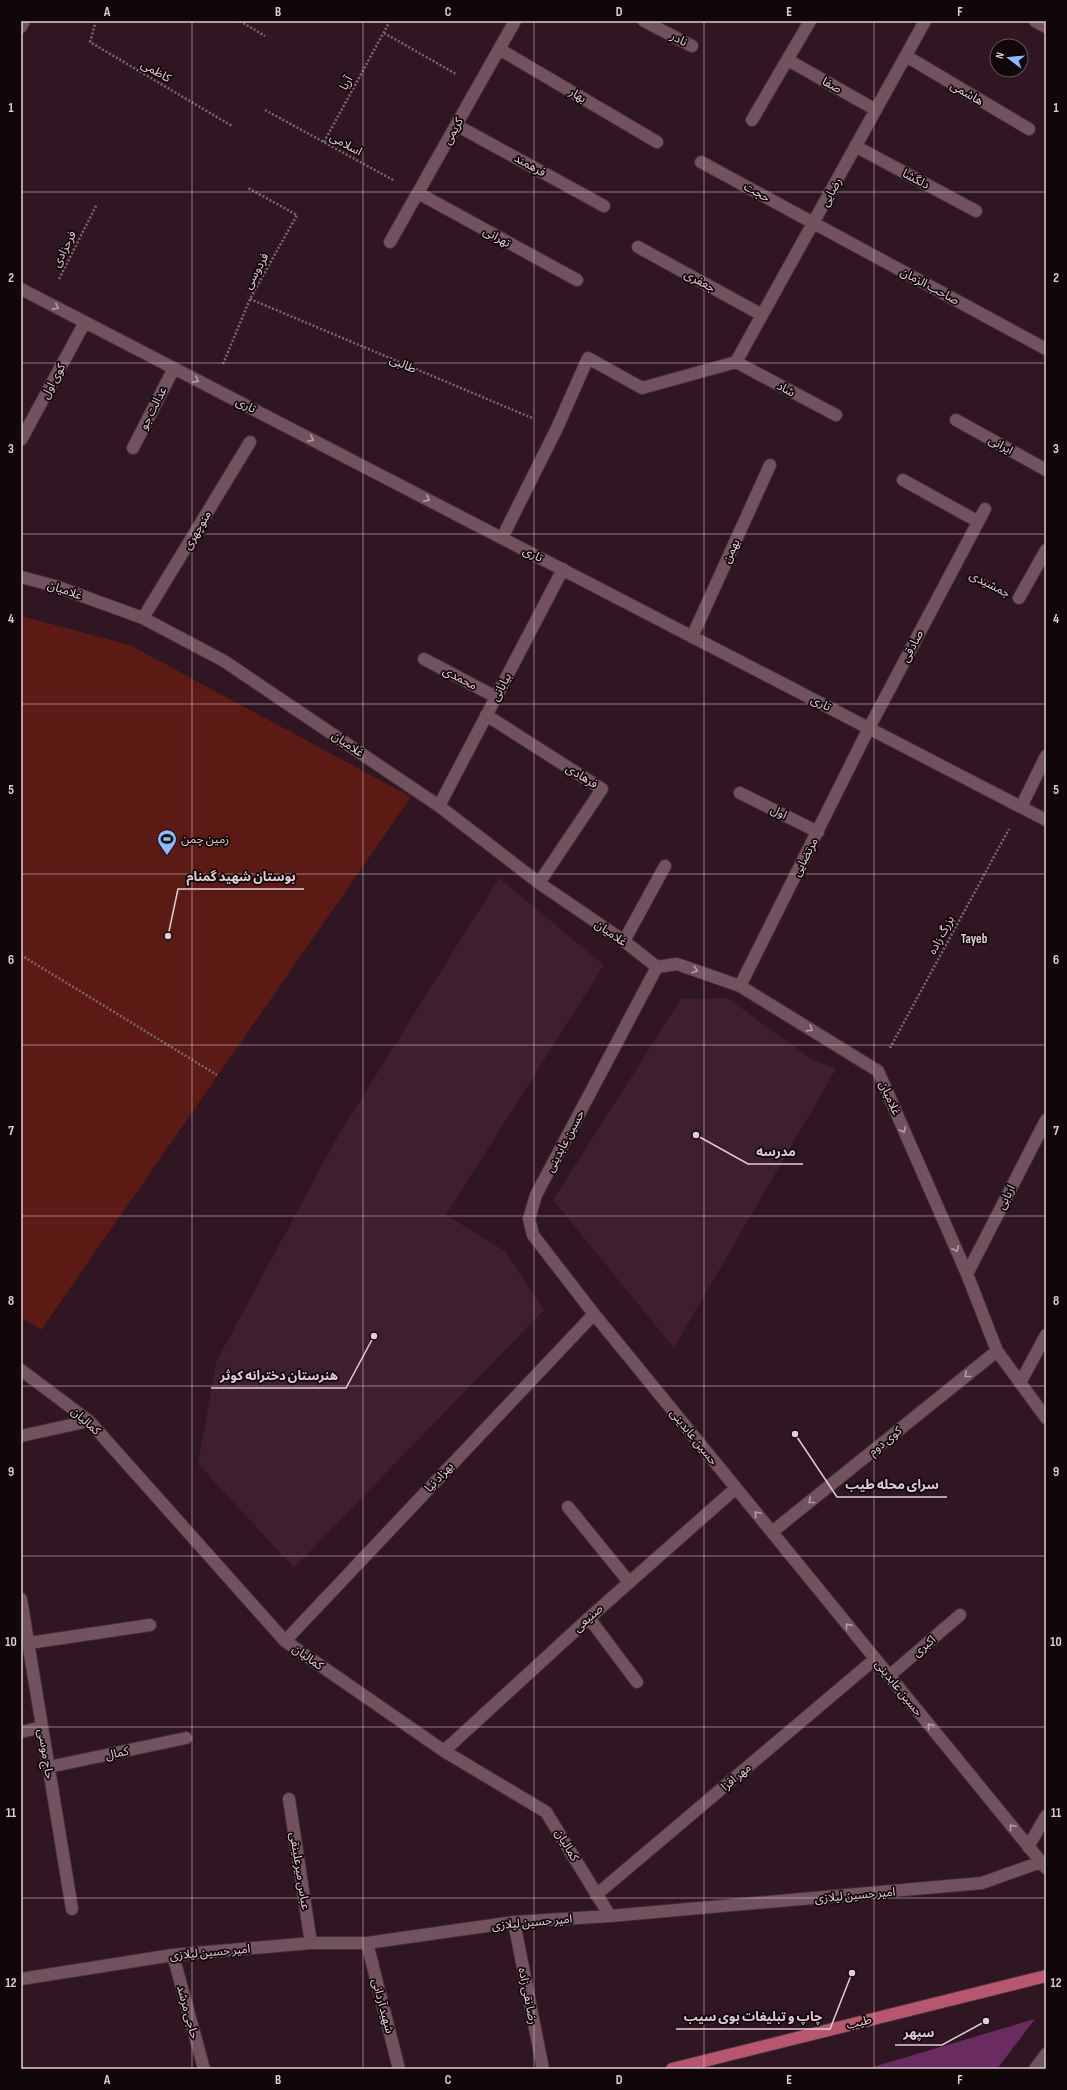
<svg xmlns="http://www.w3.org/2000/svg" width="1067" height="2090" viewBox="0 0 1067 2090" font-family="'Sofia Sans Condensed','Noto Sans Arabic',sans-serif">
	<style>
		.built { fill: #3f1e2d }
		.green { fill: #5c1a14 }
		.building { fill: #6a2b61 }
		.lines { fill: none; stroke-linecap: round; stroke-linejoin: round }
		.minor-casing { stroke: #432f37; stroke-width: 14 }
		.major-casing { stroke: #432f37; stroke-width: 14 }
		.path { stroke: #7f6772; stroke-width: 2.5; stroke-dasharray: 2 2; stroke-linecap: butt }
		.minor { stroke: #735260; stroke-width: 12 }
		.major { stroke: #b6576e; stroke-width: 12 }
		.oneway { stroke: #b59ca6 }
		.grid { fill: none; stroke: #e1cdd5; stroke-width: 1; stroke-opacity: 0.55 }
		.labels { text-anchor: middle; stroke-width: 3.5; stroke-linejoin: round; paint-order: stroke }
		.street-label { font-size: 12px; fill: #e1cdd5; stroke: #11060a }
		.poi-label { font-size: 12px; fill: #e1cdd5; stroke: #11060a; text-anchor: start }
		.neighbourhood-label { font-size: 13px; font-weight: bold; fill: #e1cdd5; stroke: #11060a }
		.leader { fill: none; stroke: #e1cdd5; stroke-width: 1.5 }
		.callout-dot { fill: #e1cdd5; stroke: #11060a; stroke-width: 1.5 }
		.callout-label { font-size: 13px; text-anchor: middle; font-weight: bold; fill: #e1cdd5; stroke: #11060a; stroke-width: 3.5; stroke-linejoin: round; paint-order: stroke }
		.neatline { fill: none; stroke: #e1cdd5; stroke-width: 1.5 }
		.grid-label { font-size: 13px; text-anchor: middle; font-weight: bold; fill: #e1cdd5 }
	</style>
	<rect width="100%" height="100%" fill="#301522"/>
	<path class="built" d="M499,878L604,965L446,1215L505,1251L544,1310L294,1568L198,1464L216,1362L335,1141Z
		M727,998L813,1060L836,1069L674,1348L553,1200L681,999Z"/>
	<path class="green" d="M21,616L130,645L411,797L41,1330L21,1317Z"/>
	<path class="building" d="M1035,2019L997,2069H866Z"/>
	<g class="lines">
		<defs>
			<path id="minor" d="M644,21L692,46
				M1035,21L1046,27
				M21,27L24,21
				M499,49L657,142
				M906,56L1029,129
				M788,60L876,110
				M752,120L810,21
				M456,125L604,206
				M855,146L976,211
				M701,162L1046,349
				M418,193L577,280
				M390,242L515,21
				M638,247L762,315
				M21,289L1046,820
				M736,362L925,21
				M736,362L836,415
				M956,420L1046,470
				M21,440L85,322
				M133,448L174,368
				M903,480L977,521
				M502,538L557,428L588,358L642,388L736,362
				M21,577L55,586L143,618L224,661L439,806L539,883L624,941L657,967L677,964L740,986L878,1071L967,1274L997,1351L1046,1418
				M1019,598L1046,550
				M143,618L250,442
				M692,637L770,465
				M424,659L496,697
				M486,715L602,789L539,883
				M740,793L818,832
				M439,806L563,569
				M1021,807L1046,756
				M624,941L665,866
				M657,967L536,1195L529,1219L533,1235L594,1314L1046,1868
				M740,986L869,728L985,509
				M967,1274L1046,1120
				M21,1370L89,1421L285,1641L444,1751L546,1812L610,1916
				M1020,1383L1046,1335
				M21,1436L89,1421
				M568,1507L629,1582
				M772,1532L997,1351
				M21,1599L72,1909
				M589,1618L637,1682
				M285,1641L594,1314
				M29,1643L150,1625
				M889,1676L960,1615
				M21,1732L42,1727
				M444,1751L589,1618L736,1488
				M49,1767L186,1738
				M289,1799L311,1943
				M1028,1847L1046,1816
				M596,1895L875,1659
				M514,1922L543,2069
				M367,1943L399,2069
				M173,1955L204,2069
				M21,1979L173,1955L311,1943H367L514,1922L610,1916L982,1883L1041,1862
				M1035,2069L1046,2054"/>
			<path id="major" d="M672,2069L1046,1976"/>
		</defs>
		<use href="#minor" class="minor-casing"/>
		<use href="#major" class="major-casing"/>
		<path class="path" d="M96,21L90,42L232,126
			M240,21L265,36
			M384,33L456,74
			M265,110L395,181
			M324,142L390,21
			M59,279L97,204
			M250,299L532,418
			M223,364L250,299L297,215L248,188
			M979,578L995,586
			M21,955L217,1075
			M890,1048L1009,829"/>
		<use href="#minor" class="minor"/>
		<use href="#major" class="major"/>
	</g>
	<defs><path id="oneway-chevron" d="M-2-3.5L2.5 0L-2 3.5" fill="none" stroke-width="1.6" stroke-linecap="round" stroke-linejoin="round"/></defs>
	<g class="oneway">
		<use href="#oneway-chevron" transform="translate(56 307) rotate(28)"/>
		<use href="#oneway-chevron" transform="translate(196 380) rotate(27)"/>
		<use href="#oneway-chevron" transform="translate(311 439) rotate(27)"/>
		<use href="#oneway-chevron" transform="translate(427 499) rotate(27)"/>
		<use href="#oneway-chevron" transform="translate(695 970) rotate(18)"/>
		<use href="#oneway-chevron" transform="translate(810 1029) rotate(32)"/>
		<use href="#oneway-chevron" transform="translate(903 1130) rotate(66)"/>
		<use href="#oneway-chevron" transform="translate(956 1249) rotate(66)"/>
		<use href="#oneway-chevron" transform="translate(967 1375) rotate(141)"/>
		<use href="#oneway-chevron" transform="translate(811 1501) rotate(141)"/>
		<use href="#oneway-chevron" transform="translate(757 1514) rotate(-130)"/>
		<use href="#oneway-chevron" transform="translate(848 1626) rotate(-129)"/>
		<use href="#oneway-chevron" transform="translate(930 1726) rotate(-129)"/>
		<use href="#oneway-chevron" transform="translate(1012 1827) rotate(-129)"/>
	</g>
	<path class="grid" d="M192,21V2069M363,21V2069M534,21V2069M704,21V2069M874,21V2069M21,192H1046M21,363H1046M21,534H1046M21,704H1046M21,874H1046M21,1045H1046M21,1216H1046M21,1386H1046M21,1556H1046M21,1727H1046M21,1898H1046"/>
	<defs>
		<symbol id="stadium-pin" viewBox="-11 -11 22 30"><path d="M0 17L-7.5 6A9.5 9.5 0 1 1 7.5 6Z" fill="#8fb8fd" stroke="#11060a"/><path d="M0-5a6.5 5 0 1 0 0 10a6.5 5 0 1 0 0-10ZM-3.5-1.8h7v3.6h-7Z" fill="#111"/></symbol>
	</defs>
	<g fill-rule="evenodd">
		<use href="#stadium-pin" x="156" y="828" width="22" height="30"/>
	</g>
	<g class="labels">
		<g class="street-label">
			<text transform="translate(679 39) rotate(28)" y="4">نادر</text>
			<text transform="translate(156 71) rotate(30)" y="4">کاظمی</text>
			<text transform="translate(346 83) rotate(-61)" y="4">آریا</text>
			<text transform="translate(832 85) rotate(30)" y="4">صفا</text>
			<text transform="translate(967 93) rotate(30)" y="4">هاشمی</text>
			<text transform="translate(578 95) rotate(31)" y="4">بهار</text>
			<text transform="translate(453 131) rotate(-61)" y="4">کریمی</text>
			<text transform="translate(346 144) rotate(29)" y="4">اسلامی</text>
			<text transform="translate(530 165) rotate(29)" y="4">فرهمند</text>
			<text transform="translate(916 179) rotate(28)" y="4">دلگشا</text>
			<text transform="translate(757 192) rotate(29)" y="4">حجت</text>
			<text transform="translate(831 192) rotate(-61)" y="4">رضایی</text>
			<text transform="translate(497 237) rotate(29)" y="4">تهرانی</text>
			<text transform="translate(64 249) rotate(-63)" y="4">فرحزادی</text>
			<text transform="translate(256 271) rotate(-61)" y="4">فردوسی</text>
			<text transform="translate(700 281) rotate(29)" y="4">جعفری</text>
			<text transform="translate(930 286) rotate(28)" y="4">صاحب الزمان</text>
			<text transform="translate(403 364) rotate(23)" y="4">طالبی</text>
			<text transform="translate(53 381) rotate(-62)" y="4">کوی اول</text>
			<text transform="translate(786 389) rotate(28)" y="4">شاد</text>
			<text transform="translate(246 405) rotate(27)" y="4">تاری</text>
			<text transform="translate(153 408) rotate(-63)" y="4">عدالت جو</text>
			<text transform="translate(1001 445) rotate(29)" y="4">ایرانی</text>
			<text transform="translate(197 530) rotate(-59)" y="4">منوچهری</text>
			<text transform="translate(731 551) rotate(-65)" y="4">بهمن</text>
			<text transform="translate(533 554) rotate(27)" y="4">تاری</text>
			<text transform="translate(990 584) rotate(27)" y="4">جمشیدی</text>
			<text transform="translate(65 590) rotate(19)" y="4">غلامیان</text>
			<text transform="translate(912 646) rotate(-62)" y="4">صادقی</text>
			<text transform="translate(460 678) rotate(28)" y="4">محمدی</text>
			<text transform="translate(501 687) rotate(-62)" y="4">بیابانی</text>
			<text transform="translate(821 703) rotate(27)" y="4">تاری</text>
			<text transform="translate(348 744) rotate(34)" y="4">غلامیان</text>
			<text transform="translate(582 776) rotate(32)" y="4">فرهادی</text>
			<text transform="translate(779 812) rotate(26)" y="4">اول</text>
			<text transform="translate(805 857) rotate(-63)" y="4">مرتضایی</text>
			<text transform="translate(611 933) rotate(35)" y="4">غلامیان</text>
			<text transform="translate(941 935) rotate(-62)" y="4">بزرگ زاده</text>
			<text transform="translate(890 1098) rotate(66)" y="4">غلامیان</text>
			<text transform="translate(565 1141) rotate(-62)" y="4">حسین عابدینی</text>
			<text transform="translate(1006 1197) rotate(-63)" y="4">اربابی</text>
			<text transform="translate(86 1421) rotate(42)" y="4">کمالیان</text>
			<text transform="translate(694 1437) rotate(51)" y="4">حسین عابدینی</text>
			<text transform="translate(885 1441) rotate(-39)" y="4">کوی دوم</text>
			<text transform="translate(439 1477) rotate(-47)" y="4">بهزاد نیا</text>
			<text transform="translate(588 1618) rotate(-42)" y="4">صنیعی</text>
			<text transform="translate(924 1646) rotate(-40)" y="4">اکبری</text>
			<text transform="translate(308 1657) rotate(35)" y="4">کمالیان</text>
			<text transform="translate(899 1688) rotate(51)" y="4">حسین عابدینی</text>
			<text transform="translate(117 1753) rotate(-12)" y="4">کمال</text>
			<text transform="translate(46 1754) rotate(81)" y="4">حاج موسی</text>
			<text transform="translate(736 1777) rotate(-40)" y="4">مهر افزا</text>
			<text transform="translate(567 1845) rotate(59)" y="4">کمالیان</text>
			<text transform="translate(300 1871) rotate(81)" y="4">عباس میرعلینقی</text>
			<text transform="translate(855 1895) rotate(-5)" y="4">امیر حسین لیلازی</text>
			<text transform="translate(532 1922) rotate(-5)" y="4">امیر حسین لیلازی</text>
			<text transform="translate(210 1952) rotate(-5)" y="4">امیر حسین لیلازی</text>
			<text transform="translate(528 1996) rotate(79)" y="4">رضا نقی زاده</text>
			<text transform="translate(383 2006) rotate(75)" y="4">شهید آردانی</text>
			<text transform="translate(188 2012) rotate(75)" y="4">حاجی مرشد</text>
			<text transform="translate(859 2022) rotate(-14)" y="4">طیب</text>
		</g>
		<g class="poi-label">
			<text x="181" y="843">زمین چمن</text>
		</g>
		<g class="neighbourhood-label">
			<text x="974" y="943">Tayeb</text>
		</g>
	</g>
	<path class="leader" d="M168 936L178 889H304M696 1135L748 1164H803M374 1336L346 1388H211M795 1434L837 1497H947M852 1973L830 2029H676M986 2021L942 2045H895"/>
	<g class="callout-dot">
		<circle cx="168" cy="936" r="4"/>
		<circle cx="696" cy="1135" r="4"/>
		<circle cx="374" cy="1336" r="4"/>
		<circle cx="795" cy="1434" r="4"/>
		<circle cx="852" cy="1973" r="4"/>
		<circle cx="986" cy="2021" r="4"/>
	</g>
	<g class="callout-label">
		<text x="241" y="881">بوستان شهید گمنام</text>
		<text x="776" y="1156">مدرسه</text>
		<text x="279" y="1380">هنرستان دخترانه کوثر</text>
		<text x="892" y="1489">سرای محله طیب</text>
		<text x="753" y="2021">چاپ و تبلیغات بوی سیب</text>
		<text x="919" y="2037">سپهر</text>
	</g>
	<rect width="1067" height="2090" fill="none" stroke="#11060a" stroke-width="44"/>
	<g transform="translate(1009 58) rotate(286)"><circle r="19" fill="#11060a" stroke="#64565b"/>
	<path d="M0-3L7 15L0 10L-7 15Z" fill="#8fb8fd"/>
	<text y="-6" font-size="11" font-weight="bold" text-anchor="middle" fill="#e1cdd5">N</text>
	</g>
	<rect x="22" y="22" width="1023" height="2046" class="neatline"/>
	<g class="grid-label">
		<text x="107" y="16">A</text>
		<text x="278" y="16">B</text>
		<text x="448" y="16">C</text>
		<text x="619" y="16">D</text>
		<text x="789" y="16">E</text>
		<text x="960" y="16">F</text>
		<text x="11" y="112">1</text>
		<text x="1056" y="112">1</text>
		<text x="11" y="282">2</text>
		<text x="1056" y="282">2</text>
		<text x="11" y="453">3</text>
		<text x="1056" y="453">3</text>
		<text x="11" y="623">4</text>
		<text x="1056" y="623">4</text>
		<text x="11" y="794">5</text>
		<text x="1056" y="794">5</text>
		<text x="11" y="964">6</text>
		<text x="1056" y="964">6</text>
		<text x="11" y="1135">7</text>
		<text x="1056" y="1135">7</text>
		<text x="11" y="1305">8</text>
		<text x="1056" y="1305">8</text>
		<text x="11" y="1476">9</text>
		<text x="1056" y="1476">9</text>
		<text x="11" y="1646">10</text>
		<text x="1056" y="1646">10</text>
		<text x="11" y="1817">11</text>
		<text x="1056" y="1817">11</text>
		<text x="11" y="1987">12</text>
		<text x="1056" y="1987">12</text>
		<text x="107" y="2084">A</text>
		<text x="278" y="2084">B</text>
		<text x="448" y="2084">C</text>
		<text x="619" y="2084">D</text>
		<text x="789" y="2084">E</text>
		<text x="960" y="2084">F</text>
	</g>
</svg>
